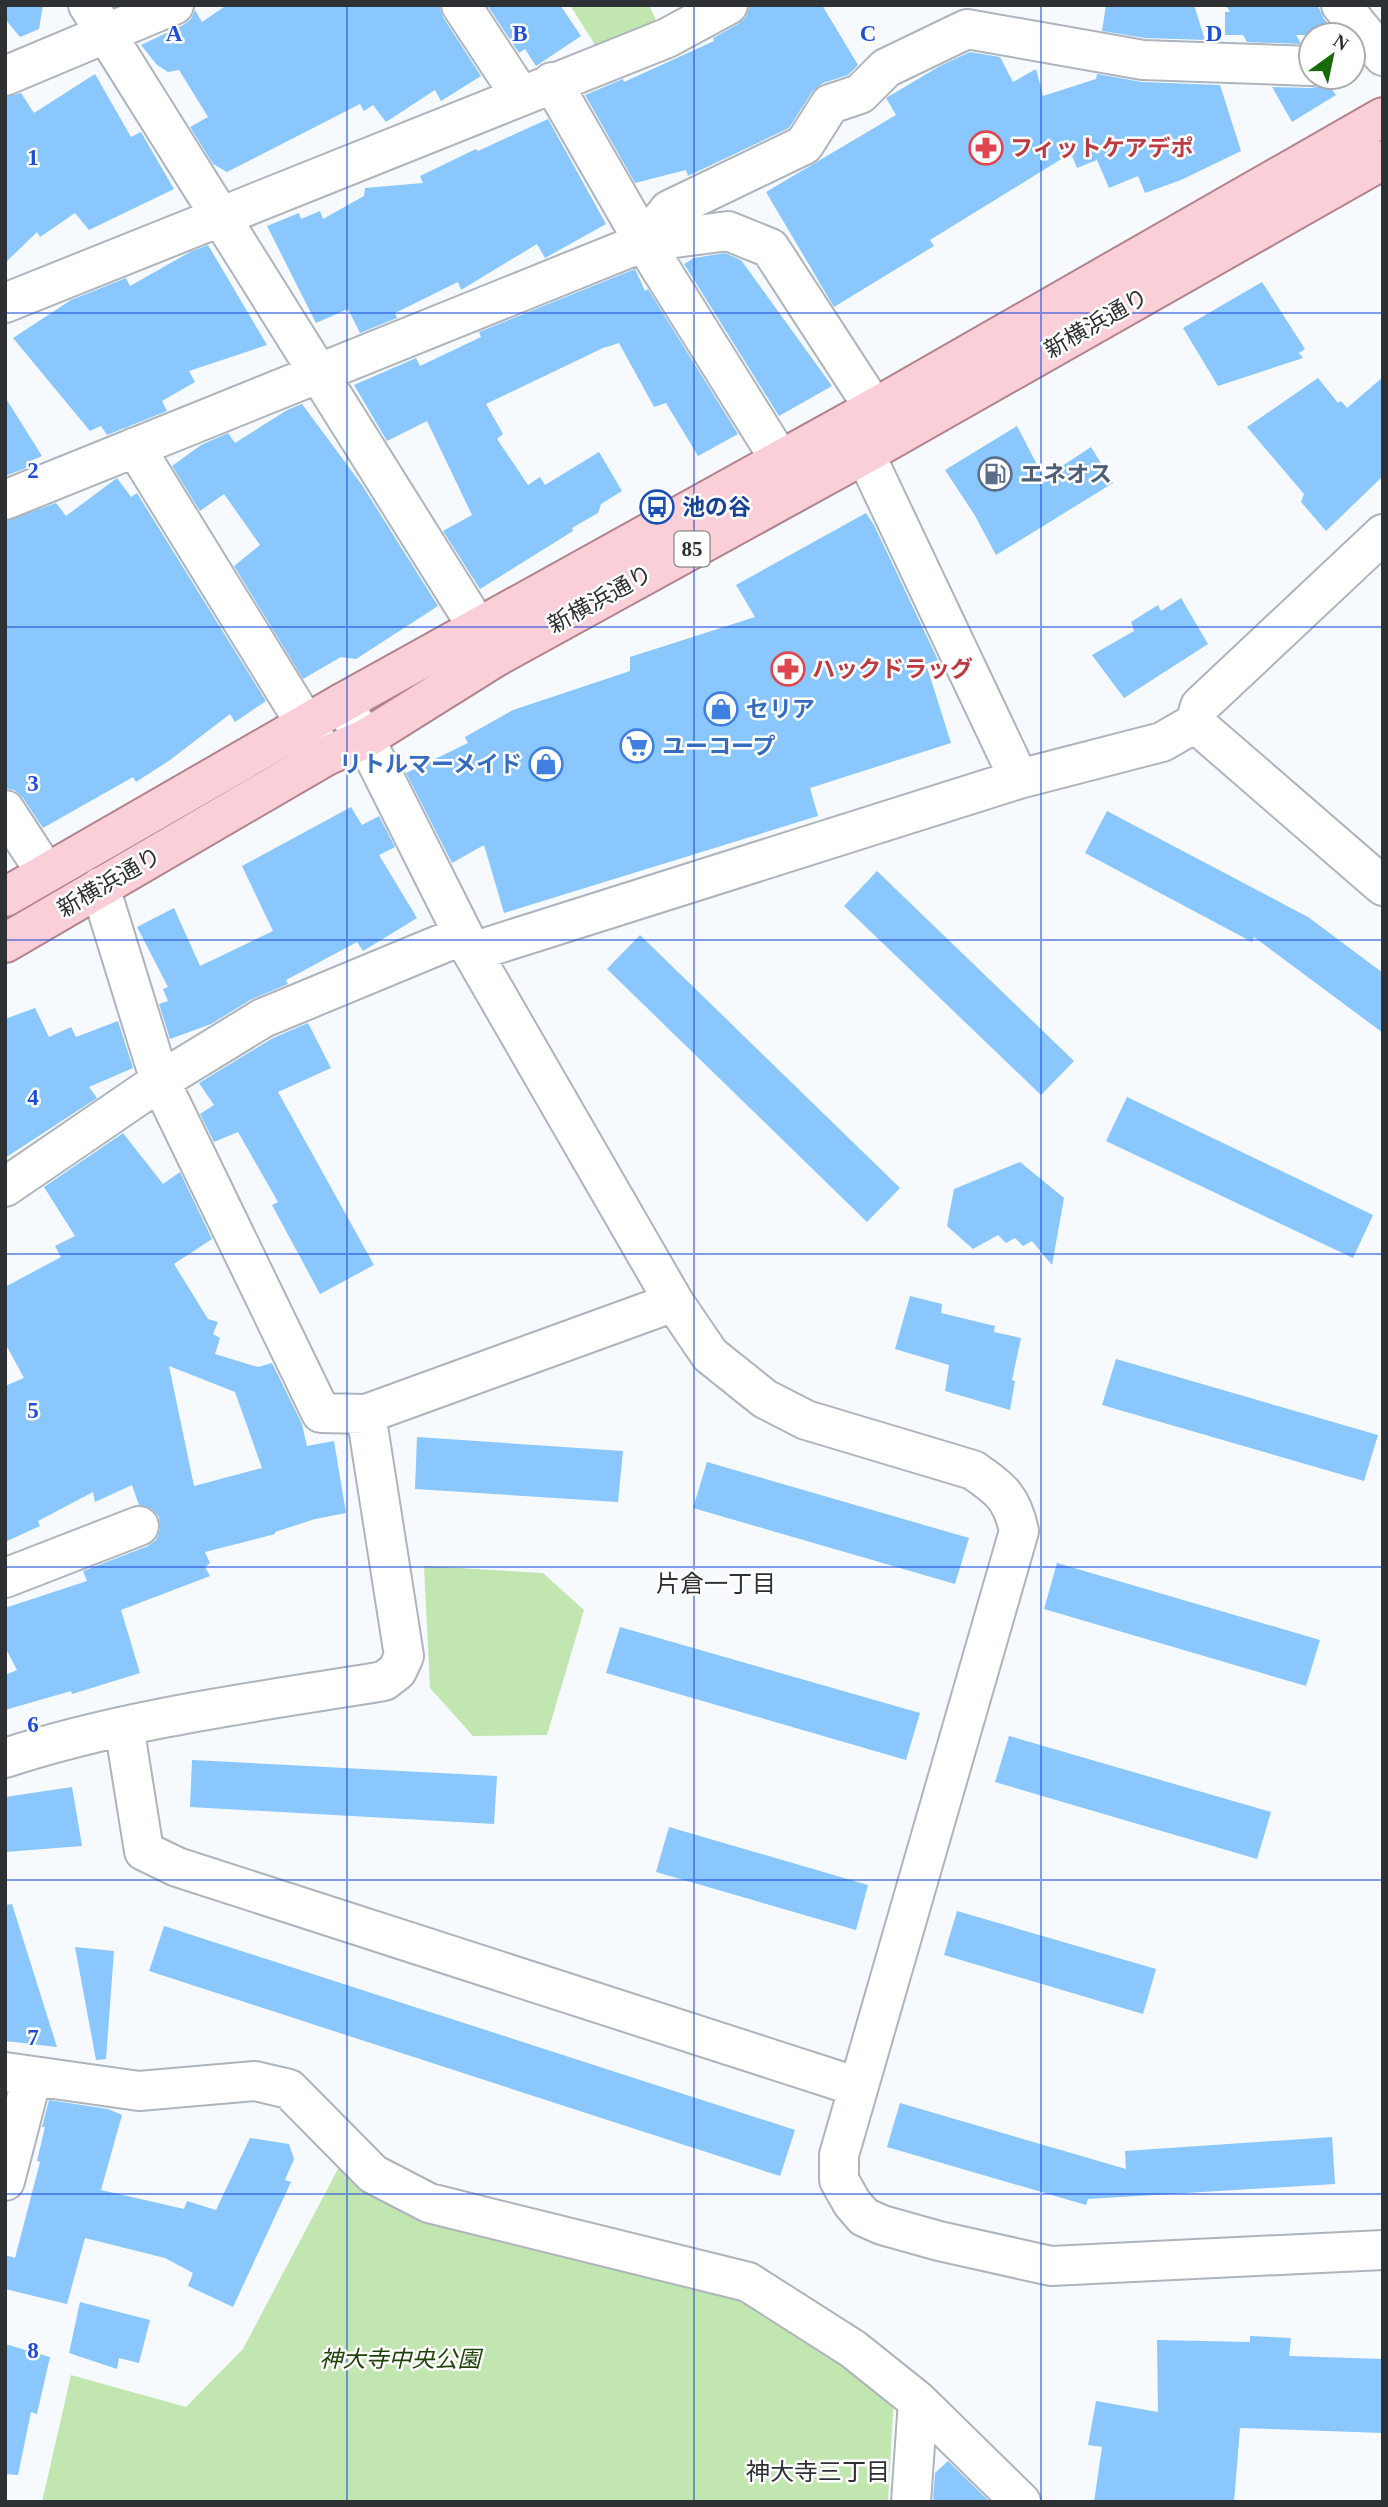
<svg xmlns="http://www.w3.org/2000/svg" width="1388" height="2507" viewBox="0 0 1388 2507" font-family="'Times New Roman','Noto Sans JP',serif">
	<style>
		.green { fill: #c1e6b0 }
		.building { fill: #89c7fe; fill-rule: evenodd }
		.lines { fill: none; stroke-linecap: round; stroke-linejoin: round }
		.minor-casing { stroke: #aeb4bb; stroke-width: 42 }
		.major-casing { stroke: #b2838d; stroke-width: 42 }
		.minor { stroke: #fff; stroke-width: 38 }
		.major { stroke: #fbcfd8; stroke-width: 38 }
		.grid { fill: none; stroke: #1d4ed8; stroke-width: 2; stroke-opacity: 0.55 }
		.labels { text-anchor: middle; stroke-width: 5; stroke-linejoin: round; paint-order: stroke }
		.shield { fill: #fff; stroke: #6d6f70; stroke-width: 2 }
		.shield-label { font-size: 21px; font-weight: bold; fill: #2e3133 }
		.health-label { font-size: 23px; font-weight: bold; fill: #be3a42; stroke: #fff; text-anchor: start }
		.street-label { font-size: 23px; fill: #2e3133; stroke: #fff }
		.service-label { font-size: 23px; font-weight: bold; fill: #4e5e75; stroke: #fff; text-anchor: start }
		.transit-label { font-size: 23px; font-weight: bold; fill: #164399; stroke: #fff; text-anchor: start }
		.shop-label { font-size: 23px; font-weight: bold; fill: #366cbe; stroke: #fff; text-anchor: start }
		.park-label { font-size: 23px; font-style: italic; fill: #1f4207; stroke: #fff }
		.neighbourhood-label { font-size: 24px; fill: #2e3133; stroke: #fff }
		.grid-label { font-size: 23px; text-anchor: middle; font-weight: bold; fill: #1d4ed8; stroke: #fff; stroke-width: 5; stroke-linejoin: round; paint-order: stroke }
	</style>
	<rect width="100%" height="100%" fill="#f6fafe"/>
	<path class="green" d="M570,5H649L656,20L599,51Z
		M424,1566L543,1573L584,1610L547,1735L473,1736L430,1688Z
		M340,2165L743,2295L894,2397L888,2502H42L71,2375L186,2407L243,2349Z"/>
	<path class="building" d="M5,5H43L39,29L20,37L5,19Z
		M227,5H439L443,17L481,76L441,101L435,90L386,122L373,105L364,111L360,104L227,172L213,164L190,127L208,117L179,70L168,72L157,65L141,45L183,25L191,19L195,10L202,22Z
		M487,5H560L581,36L536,66L525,49L519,53Z
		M750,5H822L858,65L848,75L823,83L812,92L789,128L688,176L686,170L635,183L585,95L623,79L624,82L714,41L713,38L738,24L746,17Z
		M1106,5H1194L1205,40L1145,38L1102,31Z
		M1226,5L1318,6L1324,19L1337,35H1296L1301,44L1247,42L1243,35H1225V12H1230Z
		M970,52L1000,57L1013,82L1036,69L1043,96L1096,79L1097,74L1142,82L1220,85L1241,151L1181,180L1145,193L1138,176L1109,188L1097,160L1077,168L1071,153L930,240L934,246L834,307L766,192L896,115L886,98L940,66Z
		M95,74L131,137L141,132L174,189L89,230L75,213L40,237L37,232L5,263V97L21,93L34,113Z
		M1326,81L1336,95L1292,122L1272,87L1311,88L1321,86Z
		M548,119L606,224L545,258L537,244L461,290L458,282L395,313L397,318L360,333L348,309L316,323L267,226L299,213L301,219L320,211L323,219L364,196L365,188L423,183L420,176L476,149L478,151Z
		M208,245L267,345L189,371L195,382L162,401L167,411L107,435L101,426L90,431L13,338L71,300L126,278L130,286L190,252Z
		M725,253L741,260L832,386L779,416L684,264L694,258Z
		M635,269L645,291L648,289L738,434L698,456L666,403L654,407L619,343L603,348L486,404L503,434L497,439L528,485L540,477L545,485L599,452L622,491L601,504L598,513L572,528L573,531L480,589L443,531L472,515L427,421L387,441L354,385L416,358L420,366L481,337L479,332Z
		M1262,282L1305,349L1299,353L1303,358L1218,386L1183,328Z
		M1383,377V476L1326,531L1301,502L1304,494L1247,427L1318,378L1338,403L1341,401L1347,408Z
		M5,397L42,456L26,463L29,467L5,476Z
		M302,404L362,485L438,606L356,659L341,657L303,679L234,566L260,545L224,494L200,511L172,466L201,445L228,433L235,443L287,410Z
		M1017,426L1044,478L1091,447L1113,483L996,555L974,514L945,470Z
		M117,478L131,497L137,493L266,701L235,722L230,714L170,760L136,782L133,777L43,828L23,798L14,790L5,788V521L56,503L66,516Z
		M866,513L874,525L938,660L926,664L951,743L810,788L818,816L504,913L484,845L452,863L406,773L468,743L465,737L513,710L630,671V657L755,617L736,585Z
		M1181,598L1208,644L1124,698L1092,655L1134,631L1131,622L1158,605L1161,611Z
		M351,807L362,825L379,816L395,847L379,855L417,918L363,951L357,942L286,980L288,984L252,999L211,1024L170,1039L159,1004L168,1001L163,989L168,987L137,927L174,908L200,966L273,931L242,866Z
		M1107,811L1308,917L1383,973V1033L1254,937L1252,942L1085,853Z
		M877,871L1074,1061L1041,1095L844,906Z
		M640,935L900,1188L867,1222L607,969Z
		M35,1008L49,1037L71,1027L76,1037L118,1021L133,1068L89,1087L97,1098L5,1158V1019Z
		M308,1023L331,1068L278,1092L374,1265L320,1294L272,1205L278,1202L238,1132L214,1142L200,1114L214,1105L199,1083L273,1038Z
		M1127,1097L1373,1215L1353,1258L1106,1141Z
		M123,1133L163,1184L180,1172L212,1239L174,1264L208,1319L218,1322L213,1334L220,1338L215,1354L258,1367L272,1363L302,1424L307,1446L334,1441L346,1513L315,1519L275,1532V1534L205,1552L210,1563L205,1567L210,1576L121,1610L140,1673L72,1694L71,1691L5,1710V1675L17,1670L5,1647V1608L87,1581L83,1571L148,1546L156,1540L160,1530L159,1517L152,1509L139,1505L132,1485L95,1502L93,1492L38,1521L40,1526L5,1542V1386L24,1378L5,1343V1287L61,1257L55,1246L75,1236L44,1187ZM169,1366L235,1392L262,1468L194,1486Z
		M1020,1162L1064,1198L1052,1265L1032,1241L1023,1246L1015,1238L1006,1243L998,1235L973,1249L947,1226L954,1189Z
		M910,1296L942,1304L941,1313L995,1326L994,1332L1021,1338L1012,1380L1015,1381L1010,1410L945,1391L949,1365L895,1349Z
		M1116,1359L1378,1435L1364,1481L1102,1405Z
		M417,1437L623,1451L618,1502L415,1489Z
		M707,1462L969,1538L955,1584L693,1508Z
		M1057,1563L1320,1640L1306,1686L1044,1609Z
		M620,1627L920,1713L906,1760L606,1673Z
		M1009,1736L1271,1812L1257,1859L995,1782Z
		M192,1760L497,1776L494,1824L190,1807Z
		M72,1787L82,1846L5,1852V1797Z
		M669,1827L868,1885L856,1930L656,1872Z
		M12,1904L57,2047L5,2041V1905Z
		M957,1911L1156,1969L1143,2014L944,1955Z
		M164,1926L795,2130L780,2176L149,1971Z
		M75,1947L114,1951L106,2059L96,2060Z
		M49,2100L108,2109L122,2115L101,2190L184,2209L187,2201L216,2210L250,2138L289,2144L294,2159L285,2180L291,2182L233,2307L188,2286L193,2273L165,2258L85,2238L67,2304L5,2289V2255L15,2258L40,2162L37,2161L45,2127H42Z
		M900,2103L1126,2169L1125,2151L1332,2137L1335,2184L1088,2199L1086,2205L887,2147Z
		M80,2302L150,2320L139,2363L119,2358L117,2369L69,2353Z
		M1250,2336L1291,2338L1289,2356L1383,2359V2433L1240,2428L1234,2502H1094L1102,2447L1088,2445L1096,2401L1158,2412L1157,2340L1250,2342Z
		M5,2344L50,2357L37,2414L31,2412L18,2475L5,2474Z
		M948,2461L990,2502H936L933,2499L935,2473Z"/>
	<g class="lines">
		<defs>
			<path id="minor" d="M88,5L495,655
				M461,5L520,95
				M1341,5L1383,56
				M5,76L174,5
				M552,82L644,242L797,487
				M644,242L669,210L804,145L830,104L860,94L886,68L967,29L1143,60L1311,66
				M5,303L667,38L728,5
				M135,447L323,752
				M865,454L1019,779
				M5,500L644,242L728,231L770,248L874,408
				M342,703L365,739L472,952L674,1302L710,1355L765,1399L806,1420L973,1470C1001,1489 1012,1498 1019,1531L839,2155V2180L852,2203L864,2217L882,2225L939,2241L1051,2266L1383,2250
				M1195,723L1383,886
				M5,810L46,873
				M100,887L160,1081L321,1413L366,1414L674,1302
				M472,952L1019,779L1162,742L1195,723L1200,706L1383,534
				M5,1187L160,1081L263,1018L463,935
				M5,1578L139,1526
				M124,1726L144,1851L177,1867L858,2087
				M5,1758C127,1718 258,1702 384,1681L397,1671L404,1656L366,1414
				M5,2072L139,2091L255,2081L289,2089L373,2174L429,2203L748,2282L853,2349L918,2401L1021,2502
				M5,2181L32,2077
				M911,2502L918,2401"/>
			<path id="major" d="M5,897L342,703L874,408L1383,117
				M5,943L326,756L365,739L496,657L865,454L1383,160"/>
		</defs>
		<use href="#minor" class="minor-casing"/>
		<use href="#major" class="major-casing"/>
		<use href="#minor" class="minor"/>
		<use href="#major" class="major"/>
	</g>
	<path class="grid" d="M347,5V2502M694,5V2502M1041,5V2502M5,313H1383M5,627H1383M5,940H1383M5,1254H1383M5,1567H1383M5,1880H1383M5,2194H1383"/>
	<defs>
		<symbol id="pharmacy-ring" viewBox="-11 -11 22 22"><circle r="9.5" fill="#fff" stroke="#e0444e" stroke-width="1.5"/><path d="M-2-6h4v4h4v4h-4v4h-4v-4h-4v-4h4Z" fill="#e0444e"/></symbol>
		<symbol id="fuel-ring" viewBox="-11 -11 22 22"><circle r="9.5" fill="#fff" stroke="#5c6f8a" stroke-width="1.5"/><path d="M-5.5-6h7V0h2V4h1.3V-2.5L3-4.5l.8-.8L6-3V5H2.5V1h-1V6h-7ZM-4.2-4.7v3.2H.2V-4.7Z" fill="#5c6f8a"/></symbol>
		<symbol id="bus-ring" viewBox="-11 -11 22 22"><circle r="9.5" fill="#fff" stroke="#1a4fb4" stroke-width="1.5"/><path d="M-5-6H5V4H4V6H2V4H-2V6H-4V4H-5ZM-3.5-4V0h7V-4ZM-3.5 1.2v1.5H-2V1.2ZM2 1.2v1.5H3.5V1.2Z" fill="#1a4fb4"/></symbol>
		<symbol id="shop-ring" viewBox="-11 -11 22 22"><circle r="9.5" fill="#fff" stroke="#3f7fe0" stroke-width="1.5"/><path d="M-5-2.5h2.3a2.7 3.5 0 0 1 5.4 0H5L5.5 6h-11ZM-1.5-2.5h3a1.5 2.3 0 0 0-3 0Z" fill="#3f7fe0"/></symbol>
		<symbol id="supermarket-ring" viewBox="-11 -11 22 22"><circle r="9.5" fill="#fff" stroke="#3f7fe0" stroke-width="1.5"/><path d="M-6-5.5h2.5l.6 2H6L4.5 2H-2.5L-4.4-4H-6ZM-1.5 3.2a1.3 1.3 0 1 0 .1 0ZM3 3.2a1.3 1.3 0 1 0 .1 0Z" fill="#3f7fe0"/></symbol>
	</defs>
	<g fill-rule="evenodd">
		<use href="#pharmacy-ring" x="967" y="129" width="38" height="38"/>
		<use href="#fuel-ring" x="976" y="455" width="38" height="38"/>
		<use href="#bus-ring" x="638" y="488" width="38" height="38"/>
		<use href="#pharmacy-ring" x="769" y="650" width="38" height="38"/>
		<use href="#shop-ring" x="702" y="690" width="38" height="38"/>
		<use href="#supermarket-ring" x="618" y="727" width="38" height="38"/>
		<use href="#shop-ring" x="527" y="745" width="38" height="38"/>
	</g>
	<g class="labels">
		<rect class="shield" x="674.5" y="531.5" width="35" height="35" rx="5"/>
		<g class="shield-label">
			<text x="692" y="556">85</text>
		</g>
		<g class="health-label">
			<text x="1010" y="156">フィットケアデポ</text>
			<text x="812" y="677">ハックドラッグ</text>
		</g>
		<g class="street-label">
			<text transform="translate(1096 323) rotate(-30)" y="8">新横浜通り</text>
			<text transform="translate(600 599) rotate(-29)" y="8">新横浜通り</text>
			<text transform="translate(109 882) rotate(-30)" y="8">新横浜通り</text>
		</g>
		<g class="service-label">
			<text x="1020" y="482">エネオス</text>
		</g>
		<g class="transit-label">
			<text x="682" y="515">池の谷</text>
		</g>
		<g class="shop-label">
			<text x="746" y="717">セリア</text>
			<text x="662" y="754">ユーコープ</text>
			<text x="522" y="772" text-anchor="end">リトルマーメイド</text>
		</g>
		<g class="park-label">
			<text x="400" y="2367">神大寺中央公園</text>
		</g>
		<g class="neighbourhood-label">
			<text x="716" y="1592">片倉一丁目</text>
			<text x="818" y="2480">神大寺三丁目</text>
		</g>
	</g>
	<g class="grid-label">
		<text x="174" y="41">A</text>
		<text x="520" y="41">B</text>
		<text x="868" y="41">C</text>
		<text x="1214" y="41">D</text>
		<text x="33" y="165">1</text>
		<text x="33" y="478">2</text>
		<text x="33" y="791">3</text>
		<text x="33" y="1105">4</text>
		<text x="33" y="1418">5</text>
		<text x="33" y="1732">6</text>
		<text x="33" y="2045">7</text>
		<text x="33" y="2358">8</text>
	</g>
	<rect width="1388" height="2507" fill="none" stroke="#2e3133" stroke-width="14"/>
	<g transform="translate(1332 56) rotate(33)"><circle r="33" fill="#ffffff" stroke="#abadad" stroke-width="2"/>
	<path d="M0-5L12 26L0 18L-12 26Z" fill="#17690a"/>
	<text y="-10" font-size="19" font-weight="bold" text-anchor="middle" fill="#2e3133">N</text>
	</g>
</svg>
